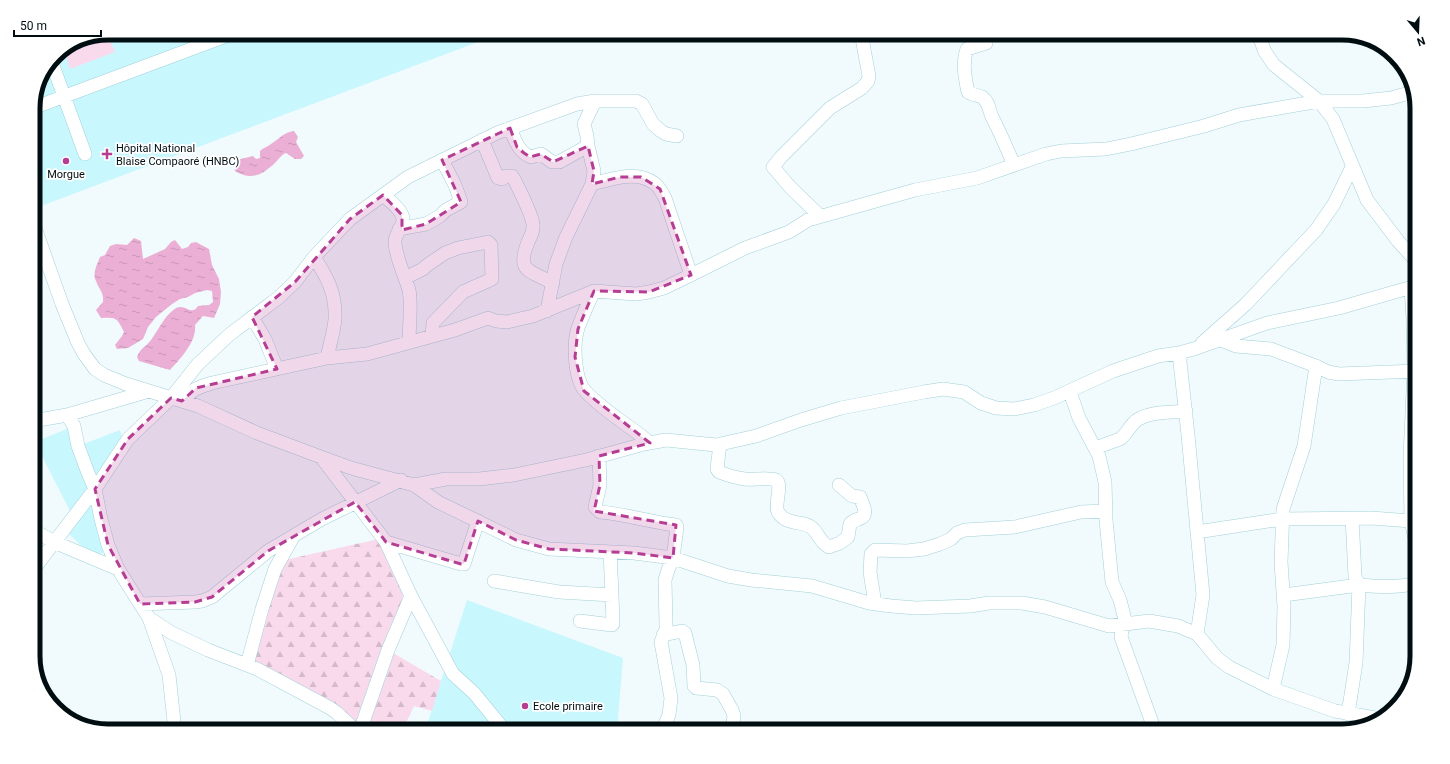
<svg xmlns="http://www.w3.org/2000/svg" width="1450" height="764" viewBox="0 0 1450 764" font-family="Roboto,sans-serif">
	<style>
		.built { fill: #c9f7fe }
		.green { fill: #f9daed }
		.forest { fill: url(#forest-firs) }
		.water { fill: url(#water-ripples) }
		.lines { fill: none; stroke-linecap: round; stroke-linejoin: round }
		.minor-casing { stroke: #a2d1d9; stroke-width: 14 }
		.minor { stroke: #fff; stroke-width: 13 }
		.marked { fill: #b53e94; fill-opacity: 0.2; stroke: #b53e94; stroke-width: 3; stroke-dasharray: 8 5; stroke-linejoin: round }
		.poi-dot { fill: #b53e94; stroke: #fff; stroke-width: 1.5 }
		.labels { text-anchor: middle; stroke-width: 3.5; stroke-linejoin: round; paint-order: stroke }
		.poi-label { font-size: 11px; fill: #000e11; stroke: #fff; text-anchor: start }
		.rim { fill: none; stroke: #000e11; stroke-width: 5 }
	</style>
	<defs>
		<pattern id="forest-firs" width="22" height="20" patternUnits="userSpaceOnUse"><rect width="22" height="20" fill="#f9daed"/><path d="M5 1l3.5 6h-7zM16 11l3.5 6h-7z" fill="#d4baca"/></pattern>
		<pattern id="water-ripples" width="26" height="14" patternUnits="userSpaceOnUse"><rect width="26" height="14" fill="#ebafd5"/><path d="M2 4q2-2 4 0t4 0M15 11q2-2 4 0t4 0" fill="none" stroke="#c895b6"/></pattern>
	</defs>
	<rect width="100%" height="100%" fill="#f1fafc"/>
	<path class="built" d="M108,33H502L33,209V104L55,55L80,39Z
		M74,426L81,445L120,430L124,444L97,486L112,547L94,558L64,529L73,517L35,442Z
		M467,600L623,658L617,731H425Z"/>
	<path class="green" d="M107,33L115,52L70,69L64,49Z"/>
	<path class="forest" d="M383,538L407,580L388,650L441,681L432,711L414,706L402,731H358L250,663L285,560Z"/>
	<path class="water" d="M294,131L298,137L296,142L304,156L301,159H295L286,153C281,155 279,159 275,163C262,175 251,181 235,171L234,163L237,160L253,156L256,159L260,158V151C263,148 267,147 271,144C279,139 284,132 294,131Z
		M134,238L141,241L143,259L165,249L171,242L175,240L182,249L188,247L191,243L196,242L209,249L212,265L219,279L221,292L220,304L214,318L203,316L195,325C197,341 181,358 170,370L139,361L137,357C141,347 145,348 151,340C159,329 164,316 176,308C186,303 191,317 198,306L209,305L213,302L212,291L207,290L195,293L188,297L180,299L172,304L156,317L148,327L143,339L128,348L117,349L115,345L122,336L124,332C117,318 117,317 101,318L96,310L103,302C104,292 99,290 96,281C92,273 97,265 100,257L105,255L110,246L116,244L127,245Z"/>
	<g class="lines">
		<defs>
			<path id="minor" d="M984,33L986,40V43L967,49C962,63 965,78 968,92C972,95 978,95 982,97C989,102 989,110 992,117C1000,132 1007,149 1014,165
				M1258,33L1265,52L1274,65L1319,101L1333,119L1367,200L1398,241L1417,262
				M52,63L85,154
				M33,108L234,33
				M510,128C515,140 518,152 531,157L541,154L552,162H559L588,146
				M482,140L498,178L502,179L506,176H512L515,181C520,191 532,215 533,224C534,230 531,236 528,242C516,272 529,270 553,283
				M592,184C611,179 636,170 654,183C659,186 662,193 665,198L691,275
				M383,195C390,201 401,209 403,218C404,227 394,234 395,243C396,258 405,276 409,290C412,304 409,327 409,342
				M820,216L790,187L773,167L781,157L830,108L862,88L868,81L869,76L861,33
				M33,222L62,304L78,343L84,354L95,369L104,375L126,384L198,406L257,433L321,457L351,468L414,485L446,479H479L514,475L586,460L644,444L666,440L716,445L756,436L801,420L841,408L924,392L943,389L964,392L981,403L996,408L1014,409L1034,405L1054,398L1113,371L1158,356L1179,353L1197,348L1267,323L1339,308L1405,289L1417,287
				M399,229L426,224L440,216L446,210L461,202L455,185L442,160
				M314,257C327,277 336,293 335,318C335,328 329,347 327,358
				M405,278L423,269L426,266L445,253L458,248L488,242L491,245L492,279L463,292L433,323L432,336
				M1417,284L1411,287L1413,319L1414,371L1410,456L1411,521L1417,548
				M594,291C588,303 583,315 578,328C573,343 574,380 586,392C605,412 629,425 650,443
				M547,311L556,264L566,237L592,184L594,171L588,146L587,136L584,124L595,101
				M252,317L265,339L277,369
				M1221,340L1236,346L1271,349L1316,366L1328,372L1339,374L1417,371
				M1202,343L1246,304L1316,230L1334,204L1352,167
				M1179,353L1188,435L1203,595L1197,634
				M1070,392L1079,418L1099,456L1105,482L1106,520L1112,582L1120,600L1126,624L1122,630L1121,637L1155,731
				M182,401C193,389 196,388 212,383L327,358L367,354L455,330L488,318L496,321L507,322L533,316L594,291L636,294L649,292L664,288L691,275L745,248L789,232L808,220L915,190L977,178L1046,154L1061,151L1106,149L1131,144L1204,126L1239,115L1319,101H1363L1391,98L1413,92
				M67,415L74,426L78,446L88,473L95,489L101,519L108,545L118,569L149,618L169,675L175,731
				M33,421L67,415L149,391
				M720,444L717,469L719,472C727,475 736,478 745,479C753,480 769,477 776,480C783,484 774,505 778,512C785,525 803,521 811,527C820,534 818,541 829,547L840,543L848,537L850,524C853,520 857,520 861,518C869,514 862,503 860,497L852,496L839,485
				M1095,448L1120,439C1127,434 1130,425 1137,420C1150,411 1171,413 1186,411
				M599,456L600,485L595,507L600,512C626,514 650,522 676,525L677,527L673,558L668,570L665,580L666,624V629L661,642L671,698L669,715L662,731
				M321,457L386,542L411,596L453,674L474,693L505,731
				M414,485L438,502L516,540L549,549L634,553L673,558L728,576L751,580L812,586L869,603L891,606L916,608L970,606L989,603H1022L1045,607L1109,626L1149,621L1178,626L1197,634L1217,658L1229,667L1273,689L1335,711L1381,719
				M33,530L54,542L118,569
				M1197,532L1282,519L1371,518L1411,521L1417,518
				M386,542L461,564H464L478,521
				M33,570L95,489L128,439L171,398L198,364L229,335L278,298L295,282L314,257L350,219L408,177L497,133L577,104L595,101H636L642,104L653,124L661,131L666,134L677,136
				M494,581L559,592L612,595L610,552
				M1284,595L1359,585L1355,576L1352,518
				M140,604L195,602L202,601L212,597L268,551L322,519L401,480
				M875,604L870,572L871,554L875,550L907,551L924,549L940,544L951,539L957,533L965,530L1015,527L1081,512L1106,511
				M149,618L172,633L208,650L257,669L330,708L337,713L356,731
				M580,621L612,625L613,624L612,595
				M663,635L682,631L685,633L693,665L694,686L696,688L717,690L723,694L732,710L734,716L732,731
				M247,665L262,609L275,569L293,537
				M1273,689L1283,645L1284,607L1281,562L1283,509L1304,446L1316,366
				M1348,714L1356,663L1359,585C1379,587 1398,588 1417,583
				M360,731L388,650L411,596"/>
		</defs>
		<use href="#minor" class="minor-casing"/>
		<use href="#minor" class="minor"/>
	</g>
	<path class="marked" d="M510,128L517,147L524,153L530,157L541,154L553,162L588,146L594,171L592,184L620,177H641L660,189L691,275L649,292L594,291L578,329L575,357L584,391L650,443L599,456L600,485L594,511L676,525L673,558L634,553L549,549L516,540L478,521L464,564H461L386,542L355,502L268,551L212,597L195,602L140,604L108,545L95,489L128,439L171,398L182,401L196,388L277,369L252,317L295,282L350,219L383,195L402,215V230L426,224L461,202L442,160Z"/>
	<g class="poi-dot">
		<path d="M105 148h4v4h4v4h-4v4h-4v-4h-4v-4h4z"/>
		<circle cx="66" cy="161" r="4"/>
		<circle cx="525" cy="706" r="4"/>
	</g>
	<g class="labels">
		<g class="poi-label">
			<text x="116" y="152">Hôpital National<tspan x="116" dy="13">Blaise Compaoré (HNBC)</tspan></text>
			<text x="66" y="178" text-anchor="middle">Morgue</text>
			<text x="533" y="710">Ecole primaire</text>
		</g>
	</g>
	<path d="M0 0H1450V764H0ZM108 40H1342A68 68 0 0 1 1410 108V656A68 68 0 0 1 1342 724H108A68 68 0 0 1 40 656V108A68 68 0 0 1 108 40Z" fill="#fff" fill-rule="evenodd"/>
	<path class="rim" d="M108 40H1342A68 68 0 0 1 1410 108V656A68 68 0 0 1 1342 724H108A68 68 0 0 1 40 656V108A68 68 0 0 1 108 40Z"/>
	<g transform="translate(1418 32) rotate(161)" stroke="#ffffff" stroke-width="3" paint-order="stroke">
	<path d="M0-3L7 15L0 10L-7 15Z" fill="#000e11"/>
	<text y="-6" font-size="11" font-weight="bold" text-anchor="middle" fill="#000e11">N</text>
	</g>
	<path d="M14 30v6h87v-6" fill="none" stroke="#000e11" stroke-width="2"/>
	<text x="20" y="30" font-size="12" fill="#000e11" stroke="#ffffff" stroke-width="3" paint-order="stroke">50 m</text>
</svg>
